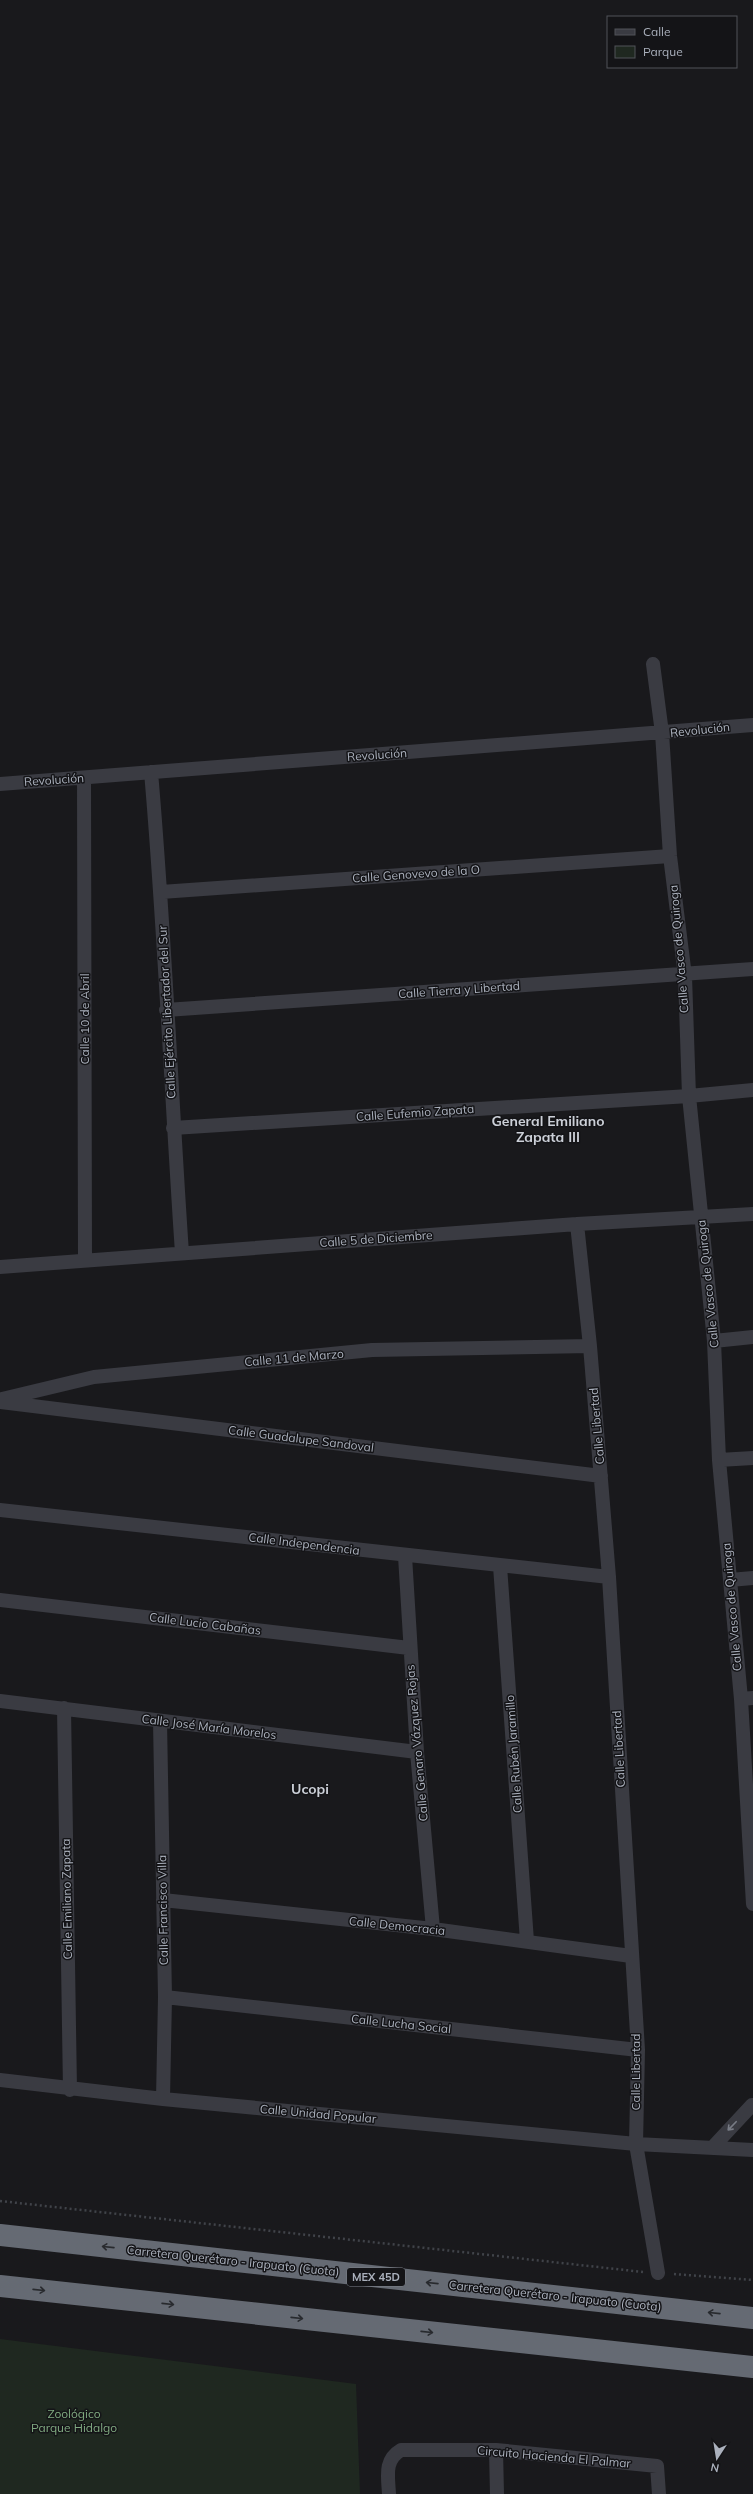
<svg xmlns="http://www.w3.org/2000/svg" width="753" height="2494" viewBox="0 0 753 2494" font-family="Mulish,sans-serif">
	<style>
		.green { fill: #1f2820 }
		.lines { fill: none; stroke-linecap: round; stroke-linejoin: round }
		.path { stroke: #404349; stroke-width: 2.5; stroke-dasharray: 2 3; stroke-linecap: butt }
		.street { stroke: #3a3b42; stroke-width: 14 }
		.highway { stroke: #656a73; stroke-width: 22 }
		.oneway { stroke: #787c86 }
		.oneway2 { stroke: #282a2e }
		.labels { text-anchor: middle; stroke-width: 3; stroke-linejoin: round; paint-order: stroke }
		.shield { fill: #141417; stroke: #7e828b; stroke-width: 1 }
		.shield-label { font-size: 11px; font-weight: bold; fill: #abb1bd }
		.street-label { font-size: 12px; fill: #abb1bd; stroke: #141417 }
		.park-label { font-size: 12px; fill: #80aa81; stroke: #141417 }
		.quarter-label { font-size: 14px; font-weight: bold; fill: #ccd0d8; stroke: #141417 }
	</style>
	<rect width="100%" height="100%" fill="#19191c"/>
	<path class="green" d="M0,2339L356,2384L360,2494H0Z"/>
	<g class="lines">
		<path class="path" d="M0,2201L643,2272
			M674,2274L753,2280"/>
		<path class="street" d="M653,664L662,733L670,856L685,976L689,1096L714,1341L719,1460L741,1699L753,1904
			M151,772C165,932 171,1093 182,1253
			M84,778L85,1260
			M0,784L753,725
			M161,892L670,856
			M166,1010L753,969
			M173,1128L689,1096L753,1090
			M577,1224L590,1346L609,1577L638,2050L636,2144L658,2273
			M0,1267L577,1224L753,1214
			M714,1341L753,1337
			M2,1399L94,1377L372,1350L590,1346
			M0,1402L601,1476
			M719,1460L753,1458
			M0,1510L609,1577
			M405,1556L417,1752L433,1929
			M500,1566L527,1941
			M730,1580L753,1578
			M0,1600L409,1648
			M741,1699L753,1698
			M0,1701L417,1752
			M64,1708L70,2090
			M160,1721L165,1997L163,2099
			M163,1900L433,1929L631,1956
			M165,1997L638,2050
			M0,2080L163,2099L636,2144L753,2150
			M712,2148L752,2105
			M496,2450L497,2494
			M389,2494C388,2476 384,2460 401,2450H496L657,2466L659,2494"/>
		<path class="highway" d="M0,2235L753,2318
			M0,2286L753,2367"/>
	</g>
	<defs><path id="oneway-shaft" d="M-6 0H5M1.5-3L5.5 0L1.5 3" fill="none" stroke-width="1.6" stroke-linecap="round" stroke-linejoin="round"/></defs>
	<use class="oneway" href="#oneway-shaft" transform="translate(732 2126) rotate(134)"/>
	<g class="oneway2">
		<use href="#oneway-shaft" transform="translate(108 2247) rotate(-174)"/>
		<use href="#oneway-shaft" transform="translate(432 2283) rotate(-174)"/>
		<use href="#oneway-shaft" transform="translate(39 2290) rotate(6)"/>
		<use href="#oneway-shaft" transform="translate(168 2304) rotate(6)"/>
		<use href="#oneway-shaft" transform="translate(714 2313) rotate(-174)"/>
		<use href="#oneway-shaft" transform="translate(297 2318) rotate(6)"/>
		<use href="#oneway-shaft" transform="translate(427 2332) rotate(6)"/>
	</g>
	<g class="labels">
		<rect class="shield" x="347" y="2268" width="58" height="18" rx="3"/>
		<g class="shield-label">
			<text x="376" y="2281">MEX 45D</text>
		</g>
		<g class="street-label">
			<text transform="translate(700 730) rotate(-6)" y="4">Revolución</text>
			<text transform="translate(377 755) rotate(-4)" y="4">Revolución</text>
			<text transform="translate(54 780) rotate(-4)" y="4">Revolución</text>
			<text transform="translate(416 874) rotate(-4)" y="4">Calle Genovevo de la O</text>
			<text transform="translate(679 949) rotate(-95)" y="4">Calle Vasco de Quiroga</text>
			<text transform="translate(459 990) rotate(-4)" y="4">Calle Tierra y Libertad</text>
			<text transform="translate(167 1012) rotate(-93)" y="4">Calle Ejército Libertador del Sur</text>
			<text transform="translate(85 1019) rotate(-90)" y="4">Calle 10 de Abril</text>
			<text transform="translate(415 1113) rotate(-4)" y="4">Calle Eufemio Zapata</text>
			<text transform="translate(376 1239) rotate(-4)" y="4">Calle 5 de Diciembre</text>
			<text transform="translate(708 1284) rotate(-96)" y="4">Calle Vasco de Quiroga</text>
			<text transform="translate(294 1358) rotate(-5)" y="4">Calle 11 de Marzo</text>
			<text transform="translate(597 1426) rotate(-95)" y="4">Calle Libertad</text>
			<text transform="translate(301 1439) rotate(7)" y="4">Calle Guadalupe Sandoval</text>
			<text transform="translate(304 1544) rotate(7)" y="4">Calle Independencia</text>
			<text transform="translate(732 1607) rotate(-95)" y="4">Calle Vasco de Quiroga</text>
			<text transform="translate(205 1624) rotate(7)" y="4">Calle Lucio Cabañas</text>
			<text transform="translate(209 1727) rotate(7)" y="4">Calle José María Morelos</text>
			<text transform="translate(417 1743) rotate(-95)" y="4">Calle Genaro Vázquez Rojas</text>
			<text transform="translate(619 1749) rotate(-93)" y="4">Calle Libertad</text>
			<text transform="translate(514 1754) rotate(-94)" y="4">Calle Rubén Jaramillo</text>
			<text transform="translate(67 1899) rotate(-91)" y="4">Calle Emiliano Zapata</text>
			<text transform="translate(163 1910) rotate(-91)" y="4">Calle Francisco Villa</text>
			<text transform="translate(397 1926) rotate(6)" y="4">Calle Democracia</text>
			<text transform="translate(401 2024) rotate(6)" y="4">Calle Lucha Social</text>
			<text transform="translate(636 2072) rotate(-90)" y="4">Calle Libertad</text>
			<text transform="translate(318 2114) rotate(5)" y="4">Calle Unidad Popular</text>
			<text transform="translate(233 2261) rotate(6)" y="4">Carretera Querétaro - Irapuato (Cuota)</text>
			<text transform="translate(555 2296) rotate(6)" y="4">Carretera Querétaro - Irapuato (Cuota)</text>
			<text transform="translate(554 2457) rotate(5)" y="4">Circuito Hacienda El Palmar</text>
		</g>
		<g class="park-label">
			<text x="74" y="2418">Zoológico<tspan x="74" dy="14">Parque Hidalgo</tspan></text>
		</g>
		<g class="quarter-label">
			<text x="548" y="1126">General Emiliano<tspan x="548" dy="16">Zapata III</tspan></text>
			<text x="310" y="1794">Ucopi</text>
		</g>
	</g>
	<rect x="607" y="16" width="130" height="52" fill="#141417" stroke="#505359"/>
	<rect x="615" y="29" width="20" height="6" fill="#3a3b42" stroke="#505359"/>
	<text x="643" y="36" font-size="12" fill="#abb1bd">Calle</text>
	<rect x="615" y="46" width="20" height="12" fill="#1f2820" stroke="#505359"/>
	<text x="643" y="56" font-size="12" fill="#abb1bd">Parque</text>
	<g transform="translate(717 2458) rotate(192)" stroke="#141417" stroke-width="3" paint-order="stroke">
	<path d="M0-3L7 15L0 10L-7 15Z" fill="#abb1bd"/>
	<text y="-6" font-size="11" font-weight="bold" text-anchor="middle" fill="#abb1bd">N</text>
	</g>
</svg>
